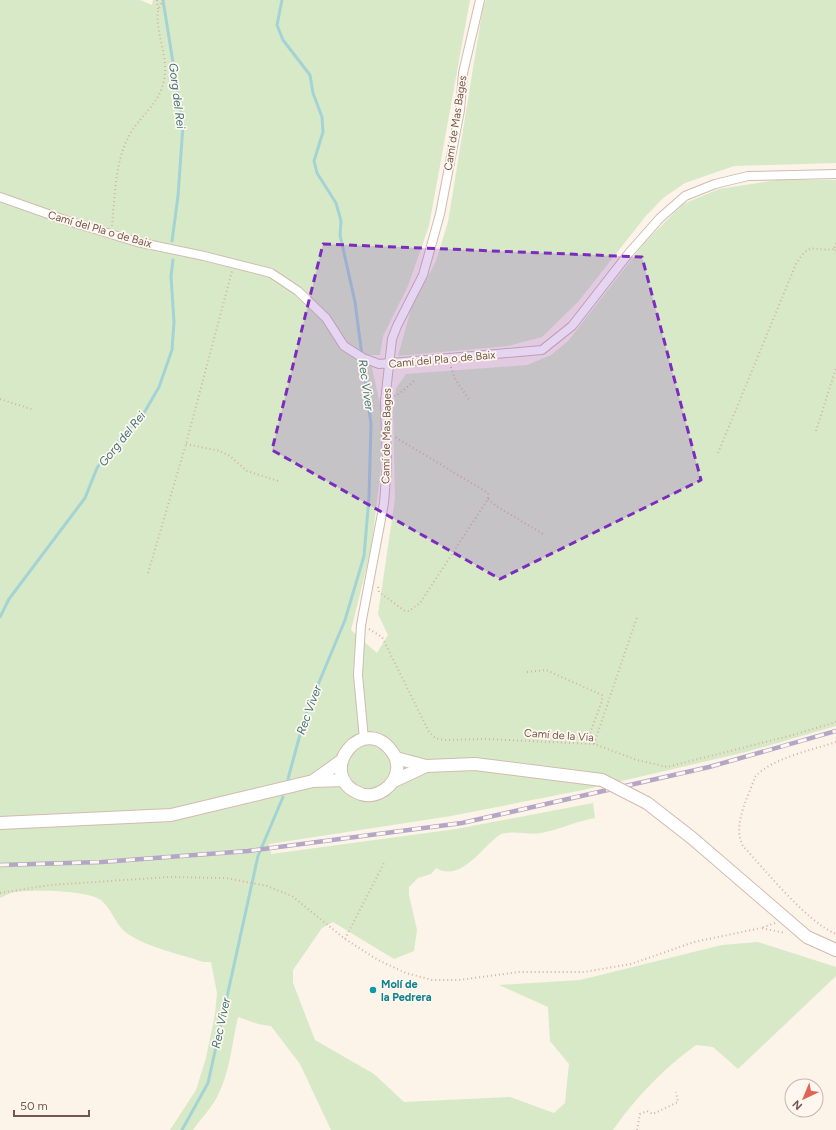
<svg xmlns="http://www.w3.org/2000/svg" width="836" height="1130" viewBox="0 0 836 1130" font-family="Figtree,sans-serif">
	<style>
		.green { fill: #d8e9c7 }
		.lines { fill: none; stroke-linecap: round; stroke-linejoin: round }
		.stream { stroke: #a4d3d6; stroke-width: 3 }
		.street-casing { stroke: #cfbcb1; stroke-width: 10 }
		.secondary-casing { stroke: #d2bbaf; stroke-width: 14 }
		.path { stroke: #d5b3a4; stroke-width: 2; stroke-dasharray: 1 3; stroke-linecap: butt }
		.street { stroke: #fff; stroke-width: 8 }
		.secondary { stroke: #fff; stroke-width: 12 }
		.rail-casing { stroke: #b4a7c6; stroke-width: 4.5 }
		.rail { stroke: #fef7ef; stroke-width: 3; stroke-dasharray: 9; stroke-linecap: butt }
		.secondary-bridge-casing { stroke: #d2bbaf; stroke-width: 14; stroke-linecap: butt }
		.secondary-bridge { stroke: #fff; stroke-width: 12 }
		.marked { fill: #7b2cbf; fill-opacity: 0.2; stroke: #7b2cbf; stroke-width: 3; stroke-dasharray: 8 5; stroke-linejoin: round }
		.culture-dot { fill: #0f9aa8; stroke: #fef7ef; stroke-width: 1.5 }
		.labels { text-anchor: middle; stroke-width: 3.5; stroke-linejoin: round; paint-order: stroke }
		.street-label { font-size: 11px; fill: #75584d; stroke: #fef7ef }
		.culture-label { font-size: 11px; font-weight: bold; fill: #0d838f; stroke: #fef7ef; text-anchor: start }
		.water-label { font-size: 12px; font-style: italic; fill: #427679; stroke: #fef7ef }
	</style>
	<rect width="100%" height="100%" fill="#fcf3e9"/>
	<path class="green" d="M0,0H140L152,5L153,0H470L429,226L408,286L383,336L380,355H369L381,408V468L371,550L351,630L377,653L388,635L378,614L395,499L393,408L396,388L406,374L527,365L551,355L568,341L645,242L683,204L719,189L777,180H836V726L746,752L583,790L451,816L269,844L271,854L456,829L593,803L595,818C576,821 559,830 541,833C527,835 515,830 501,834C482,846 462,883 436,868L431,874L418,878L409,887V895L417,930L414,951L394,959L333,922L322,928L293,970V983L315,1040L374,1074L404,1102L510,1097L554,1113L565,1103L569,1064L550,1041L548,1007L499,985L580,980L722,945L758,942L836,967V976L738,1069L713,1047L696,1045C663,1069 636,1097 613,1130H331L300,1064L271,1026L258,1024L238,1017C232,1043 230,1071 218,1095C212,1108 201,1118 193,1130H170L196,1090L206,1058L215,1014L217,993L211,962H203C178,953 151,949 128,934C116,926 113,911 102,901C90,890 27,889 11,893C8,894 4,896 0,898Z
		M486,0H836V163L734,166L685,183L663,198L645,217L578,302L542,337L508,346L398,356L411,309L436,261L448,222L483,7Z"/>
	<g class="lines">
		<path class="stream" d="M163,0L183,125L178,196L172,241
			M282,0L277,25L283,40L310,75L313,93L322,117L323,132L314,161L317,173L336,203L341,221L340,235L355,302L371,424L369,497L364,556L345,620L305,716L288,779
			M0,617L9,599L85,498L97,468L107,454L144,413L159,387L172,350L174,322L171,276L173,260
			M182,1130L208,1083L258,856L283,797"/>
		<defs>
			<path id="street" d="M0,197L65,220L137,242L204,256L271,273L298,291L326,318L344,346L363,358L379,364L542,350L572,326L629,253L660,218L685,196L715,184L748,176L836,174
				M364,739L358,675L361,625L384,503L387,465L385,401L392,339L397,326L423,275L440,214L460,110L463,73L480,0"/>
			<path id="secondary" d="M396,758C396,761 398,766 397,770C395,786 377,799 361,794C311,776 366,704 396,758L426,766L475,764L602,780
				M313,781L341,761
				M394,781L426,766
				M647,803L692,838L807,937L836,950
				M0,823L171,815L313,781L344,780"/>
		</defs>
		<use href="#street" class="street-casing"/>
		<use href="#secondary" class="secondary-casing"/>
		<path class="path" d="M157,0L158,9
			M112,226C115,196 115,160 130,134C141,115 160,103 164,80C169,56 155,33 158,11C159,7 162,3 163,0
			M836,243L834,249L836,251
			M451,367L455,379L470,401
			M394,396L399,394L415,380
			M0,399L34,410
			M816,431L836,368
			M186,444L220,451L230,456L247,471L278,481
			M718,453L796,264C811,240 812,252 834,249
			M488,499L496,506L543,534
			M148,573L186,444L232,271
			M378,587L379,592L405,611H409L420,603L488,499V493L395,437
			M369,629L382,637L429,732L435,738L444,740L486,739L594,744L637,760L667,767L793,735L836,722
			M527,672L546,670L602,695V701L586,744
			M836,742C812,750 772,758 755,777C748,798 732,825 743,846C766,871 807,922 836,934
			M594,744L637,617
			M0,893L50,885L169,877L226,878L267,886L292,896L345,939L378,960L406,973L432,980H459L519,972H584L631,964L694,942L761,928
			M775,923L761,928L785,933
			M345,939L385,861
			M637,1130L640,1114L647,1111L653,1114L678,1102L676,1092"/>
		<use href="#street" class="street"/>
		<use href="#secondary" class="secondary"/>
		<defs>
			<path id="rail" d="M0,865L102,862L248,851L462,823L709,767L836,731"/>
		</defs>
		<use href="#rail" class="rail-casing"/>
		<use href="#rail" class="rail"/>
		<defs>
			<path id="secondary-bridge" d="M602,780L647,803"/>
		</defs>
		<use href="#secondary-bridge" class="secondary-bridge-casing"/>
		<use href="#secondary-bridge" class="secondary-bridge"/>
	</g>
	<path class="marked" d="M323,244L642,257L701,480L500,579L272,450Z"/>
	<circle class="culture-dot" cx="373" cy="990" r="4"/>
	<g class="labels">
		<g class="street-label">
			<text transform="translate(455 123) rotate(-81)" y="4">Camí de Mas Bages</text>
			<text transform="translate(100 229) rotate(16)" y="4">Camí del Pla o de Baix</text>
			<text transform="translate(442 359) rotate(-5)" y="4">Camí del Pla o de Baix</text>
			<text transform="translate(386 436) rotate(-89)" y="4">Camí de Mas Bages</text>
			<text transform="translate(559 735) rotate(4)" y="4">Camí de la Via</text>
		</g>
		<g class="culture-label">
			<text x="381" y="988">Molí de<tspan x="381" dy="13">la Pedrera</tspan></text>
		</g>
		<g class="water-label">
			<text transform="translate(177 96) rotate(83)" y="4">Gorg del Rei</text>
			<text transform="translate(366 385) rotate(82)" y="4">Rec Viver</text>
			<text transform="translate(122 439) rotate(-51)" y="4">Gorg del Rei</text>
			<text transform="translate(309 710) rotate(-70)" y="4">Rec Viver</text>
			<text transform="translate(221 1023) rotate(-78)" y="4">Rec Viver</text>
		</g>
	</g>
	<g transform="translate(804 1098) rotate(224)"><circle r="19" fill="#fef7ef" stroke="#c7b7ae"/>
	<path d="M0-3L7 15L0 10L-7 15Z" fill="#df6655"/>
	<text y="-6" font-size="11" font-weight="bold" text-anchor="middle" fill="#75584d">N</text>
	</g>
	<path d="M14 1110v6h75v-6" fill="none" stroke="#75584d" stroke-width="2"/>
	<text x="20" y="1110" font-size="12" fill="#75584d" stroke="#fef7ef" stroke-width="3" paint-order="stroke">50 m</text>
</svg>
